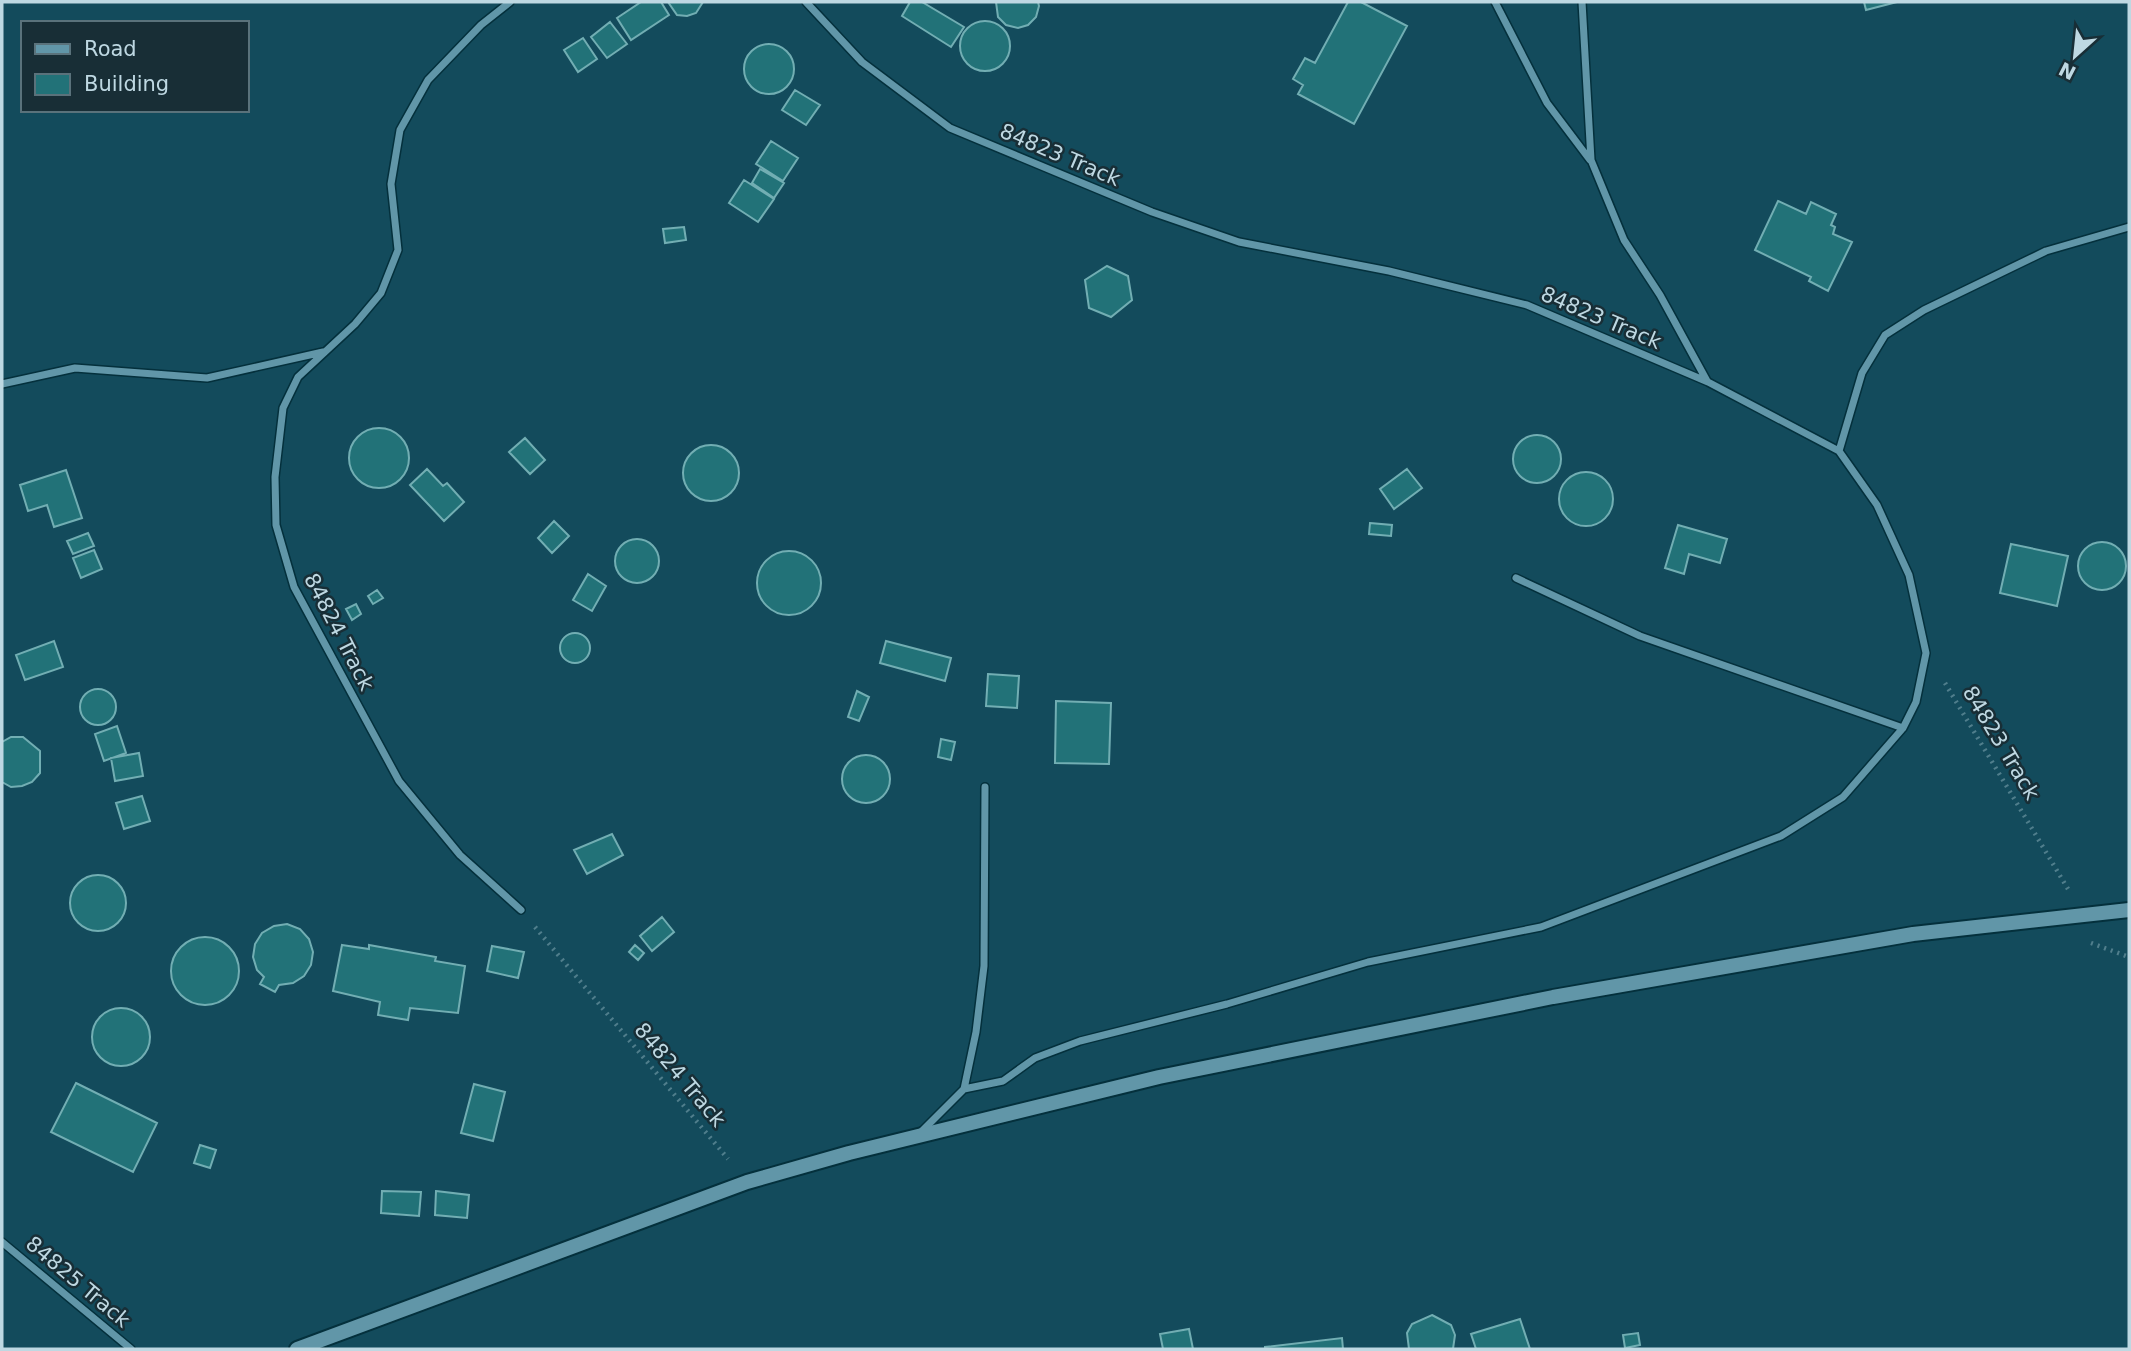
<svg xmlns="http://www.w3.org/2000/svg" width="2131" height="1351" viewBox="0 0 2131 1351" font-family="'DejaVu Sans',sans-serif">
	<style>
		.building { fill: #227278; stroke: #72aeb3; stroke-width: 2 }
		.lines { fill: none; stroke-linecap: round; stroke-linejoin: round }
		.street-casing { stroke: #04303c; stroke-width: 10 }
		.secondary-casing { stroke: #04303c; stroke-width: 18 }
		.path { stroke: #507e8c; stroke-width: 4.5; stroke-dasharray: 2 5; stroke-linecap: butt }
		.street { stroke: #6196a8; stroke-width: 7 }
		.secondary { stroke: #6196a8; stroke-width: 14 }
		.labels { text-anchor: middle; stroke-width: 5; stroke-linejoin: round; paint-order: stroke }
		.street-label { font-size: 21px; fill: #bed8e2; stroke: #182e36 }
	</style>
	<rect width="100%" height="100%" fill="#134b5c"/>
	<path class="building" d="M641,2H661L669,15L631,40L617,18Z
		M668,2H703L696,13L687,16L677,15Z
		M910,2H922L964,27L951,47L902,16Z
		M996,2H1038L1039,6L1036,17L1028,25L1018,28L1006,25L998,17Z
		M1348,2H1361L1407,26L1354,124L1298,94L1303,85L1293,79L1305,58L1315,63Z
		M1864,2H1897L1866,10Z
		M960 46a25 25 0 1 1 50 0a25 25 0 1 1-50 0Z
		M610,22L627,44L607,58L591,37Z
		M583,38L597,59L578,72L564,50Z
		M744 69a25 25 0 1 1 50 0a25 25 0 1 1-50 0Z
		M795,90L820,105L806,125L782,110Z
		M771,141L798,158L783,181L756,164Z
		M760,169L784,183L774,198L752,183Z
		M744,180L774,199L758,222L729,203Z
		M1778,201L1806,214L1811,202L1836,214L1831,225L1835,227L1833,234L1852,242L1828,291L1809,281L1811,277L1755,250Z
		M684,227L686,240L665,243L663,229Z
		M1107,266L1128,276L1132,300L1111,317L1089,308L1085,280Z
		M349 458a30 30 0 1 1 60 0a30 30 0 1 1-60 0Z
		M1513 459a24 24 0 1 1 48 0a24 24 0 1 1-48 0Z
		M525,438L545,460L530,474L509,452Z
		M683 473a28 28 0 1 1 56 0a28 28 0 1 1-56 0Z
		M427,469L443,486L447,483L464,502L444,521L410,485Z
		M1407,469L1422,488L1394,509L1380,489Z
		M66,470L82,518L54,527L47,505L28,511L20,485Z
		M1559 499a27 27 0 1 1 54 0a27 27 0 1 1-54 0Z
		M554,521L569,536L552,553L538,538Z
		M1370,523L1392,525L1391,536L1369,534Z
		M1678,525L1727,539L1720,563L1689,554L1684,574L1665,568Z
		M88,533L94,546L73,554L67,541Z
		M615 561a22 22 0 1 1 44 0a22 22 0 1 1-44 0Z
		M2078 566a24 24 0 1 1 48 0a24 24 0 1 1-48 0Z
		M2011,544L2068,556L2057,606L2000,593Z
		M94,550L102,569L81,578L73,558Z
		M757 583a32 32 0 1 1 64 0a32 32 0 1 1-64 0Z
		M588,574L606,586L592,611L573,600Z
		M377,590L383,598L373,604L368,596Z
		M356,604L361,614L352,620L346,609Z
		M560 648a15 15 0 1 1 30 0a15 15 0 1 1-30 0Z
		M54,641L63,667L25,680L16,655Z
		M886,641L951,658L945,681L880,663Z
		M988,674L1019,676L1017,708L986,706Z
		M80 707a18 18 0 1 1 36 0a18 18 0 1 1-36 0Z
		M857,691L869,697L859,721L848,717Z
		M1056,701L1111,703L1109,764L1055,763Z
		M117,726L126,753L104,761L95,734Z
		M11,737H23L40,751V773L32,782L22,786L11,787L2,782V742Z
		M941,739L955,742L951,760L938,757Z
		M139,753L143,776L115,781L111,758Z
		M842 779a24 24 0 1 1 48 0a24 24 0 1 1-48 0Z
		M142,796L150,821L124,829L116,803Z
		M612,834L623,855L587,874L574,850Z
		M70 903a28 28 0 1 1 56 0a28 28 0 1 1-56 0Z
		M662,917L674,932L652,951L640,936Z
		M287,924L300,929L309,939L313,952L311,965L304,976L293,983L279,985L275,992L260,984L264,977L257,970L253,957L255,944L262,933L274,926Z
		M171 971a34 34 0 1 1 68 0a34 34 0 1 1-68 0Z
		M342,945L369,949V945L436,957L435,961L465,966L458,1013L410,1008L408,1020L378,1015L380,1002L333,991Z
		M635,945L644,953L638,960L629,952Z
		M492,946L524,952L518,978L487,971Z
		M92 1037a29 29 0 1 1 58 0a29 29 0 1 1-58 0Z
		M76,1083L157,1123L133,1172L51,1132Z
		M474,1084L505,1092L493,1141L461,1133Z
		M200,1145L216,1150L210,1168L194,1163Z
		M382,1191L421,1192L419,1216L381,1213Z
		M436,1191L469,1195L467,1218L435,1215Z
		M1432,1315L1451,1325L1455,1335L1453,1349H1409L1407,1333L1412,1324Z
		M1520,1319L1530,1349H1476L1471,1334Z
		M1189,1329L1193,1349H1163L1160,1334Z
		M1638,1333L1640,1345L1625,1348L1623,1335Z
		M1342,1338L1343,1349H1265V1347Z"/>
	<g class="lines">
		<defs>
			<path id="street" d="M510,2L481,25L428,80L400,130L391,184L398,250L381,293L355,324L298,377L283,408L275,477L276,525L294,587L399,781L460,855L521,910
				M806,2L862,62L950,128L1152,212L1239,242L1389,271L1527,305L1708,382L1839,451L1877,505L1909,575L1926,653L1916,702L1903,728L1843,797L1781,836L1541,927L1368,962L1227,1004L1080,1041L1035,1058L1003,1081L964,1089L921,1132
				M1495,2L1547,103L1590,160
				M1582,2L1591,160L1624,240L1660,295L1707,381
				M2,384L75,368L207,378L323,352
				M1839,451L1862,373L1885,335L1924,310L2046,251L2129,227
				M1516,578L1640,636L1903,728
				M964,1089L976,1032L984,966L985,787
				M2,1242L131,1349"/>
			<path id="secondary" d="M297,1349L747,1182L849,1153L1159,1077L1553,997L1913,934L2129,910"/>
		</defs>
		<use href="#street" class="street-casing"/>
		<use href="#secondary" class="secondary-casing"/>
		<path class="path" d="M1945,683L2068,889
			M535,927L728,1159
			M2091,943L2129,957"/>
		<use href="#street" class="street"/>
		<use href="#secondary" class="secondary"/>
	</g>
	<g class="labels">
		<g class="street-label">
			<text transform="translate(1060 155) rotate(23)" y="7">84823 Track</text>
			<text transform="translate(1601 318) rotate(23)" y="7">84823 Track</text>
			<text transform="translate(339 632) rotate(63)" y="7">84824 Track</text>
			<text transform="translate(2001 743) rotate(59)" y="7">84823 Track</text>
			<text transform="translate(680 1075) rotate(50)" y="7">84824 Track</text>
			<text transform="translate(78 1282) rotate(40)" y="7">84825 Track</text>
		</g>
	</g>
	<rect width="2131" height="1351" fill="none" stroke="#bed8e2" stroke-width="7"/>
	<rect x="21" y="21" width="228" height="91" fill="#182e36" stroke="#5a727b" stroke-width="2"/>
	<rect x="35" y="44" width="35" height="10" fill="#6196a8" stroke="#5a727b" stroke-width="2"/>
	<text x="84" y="56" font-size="21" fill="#bed8e2">Road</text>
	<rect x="35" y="74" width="35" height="21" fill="#227278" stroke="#5a727b" stroke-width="2"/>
	<text x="84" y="91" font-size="21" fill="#bed8e2">Building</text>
	<g transform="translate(2075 56) rotate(207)" stroke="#182e36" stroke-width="5" paint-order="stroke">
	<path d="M0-5L12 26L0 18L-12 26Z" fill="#bed8e2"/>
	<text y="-10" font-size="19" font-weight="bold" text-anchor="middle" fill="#bed8e2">N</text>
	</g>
</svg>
